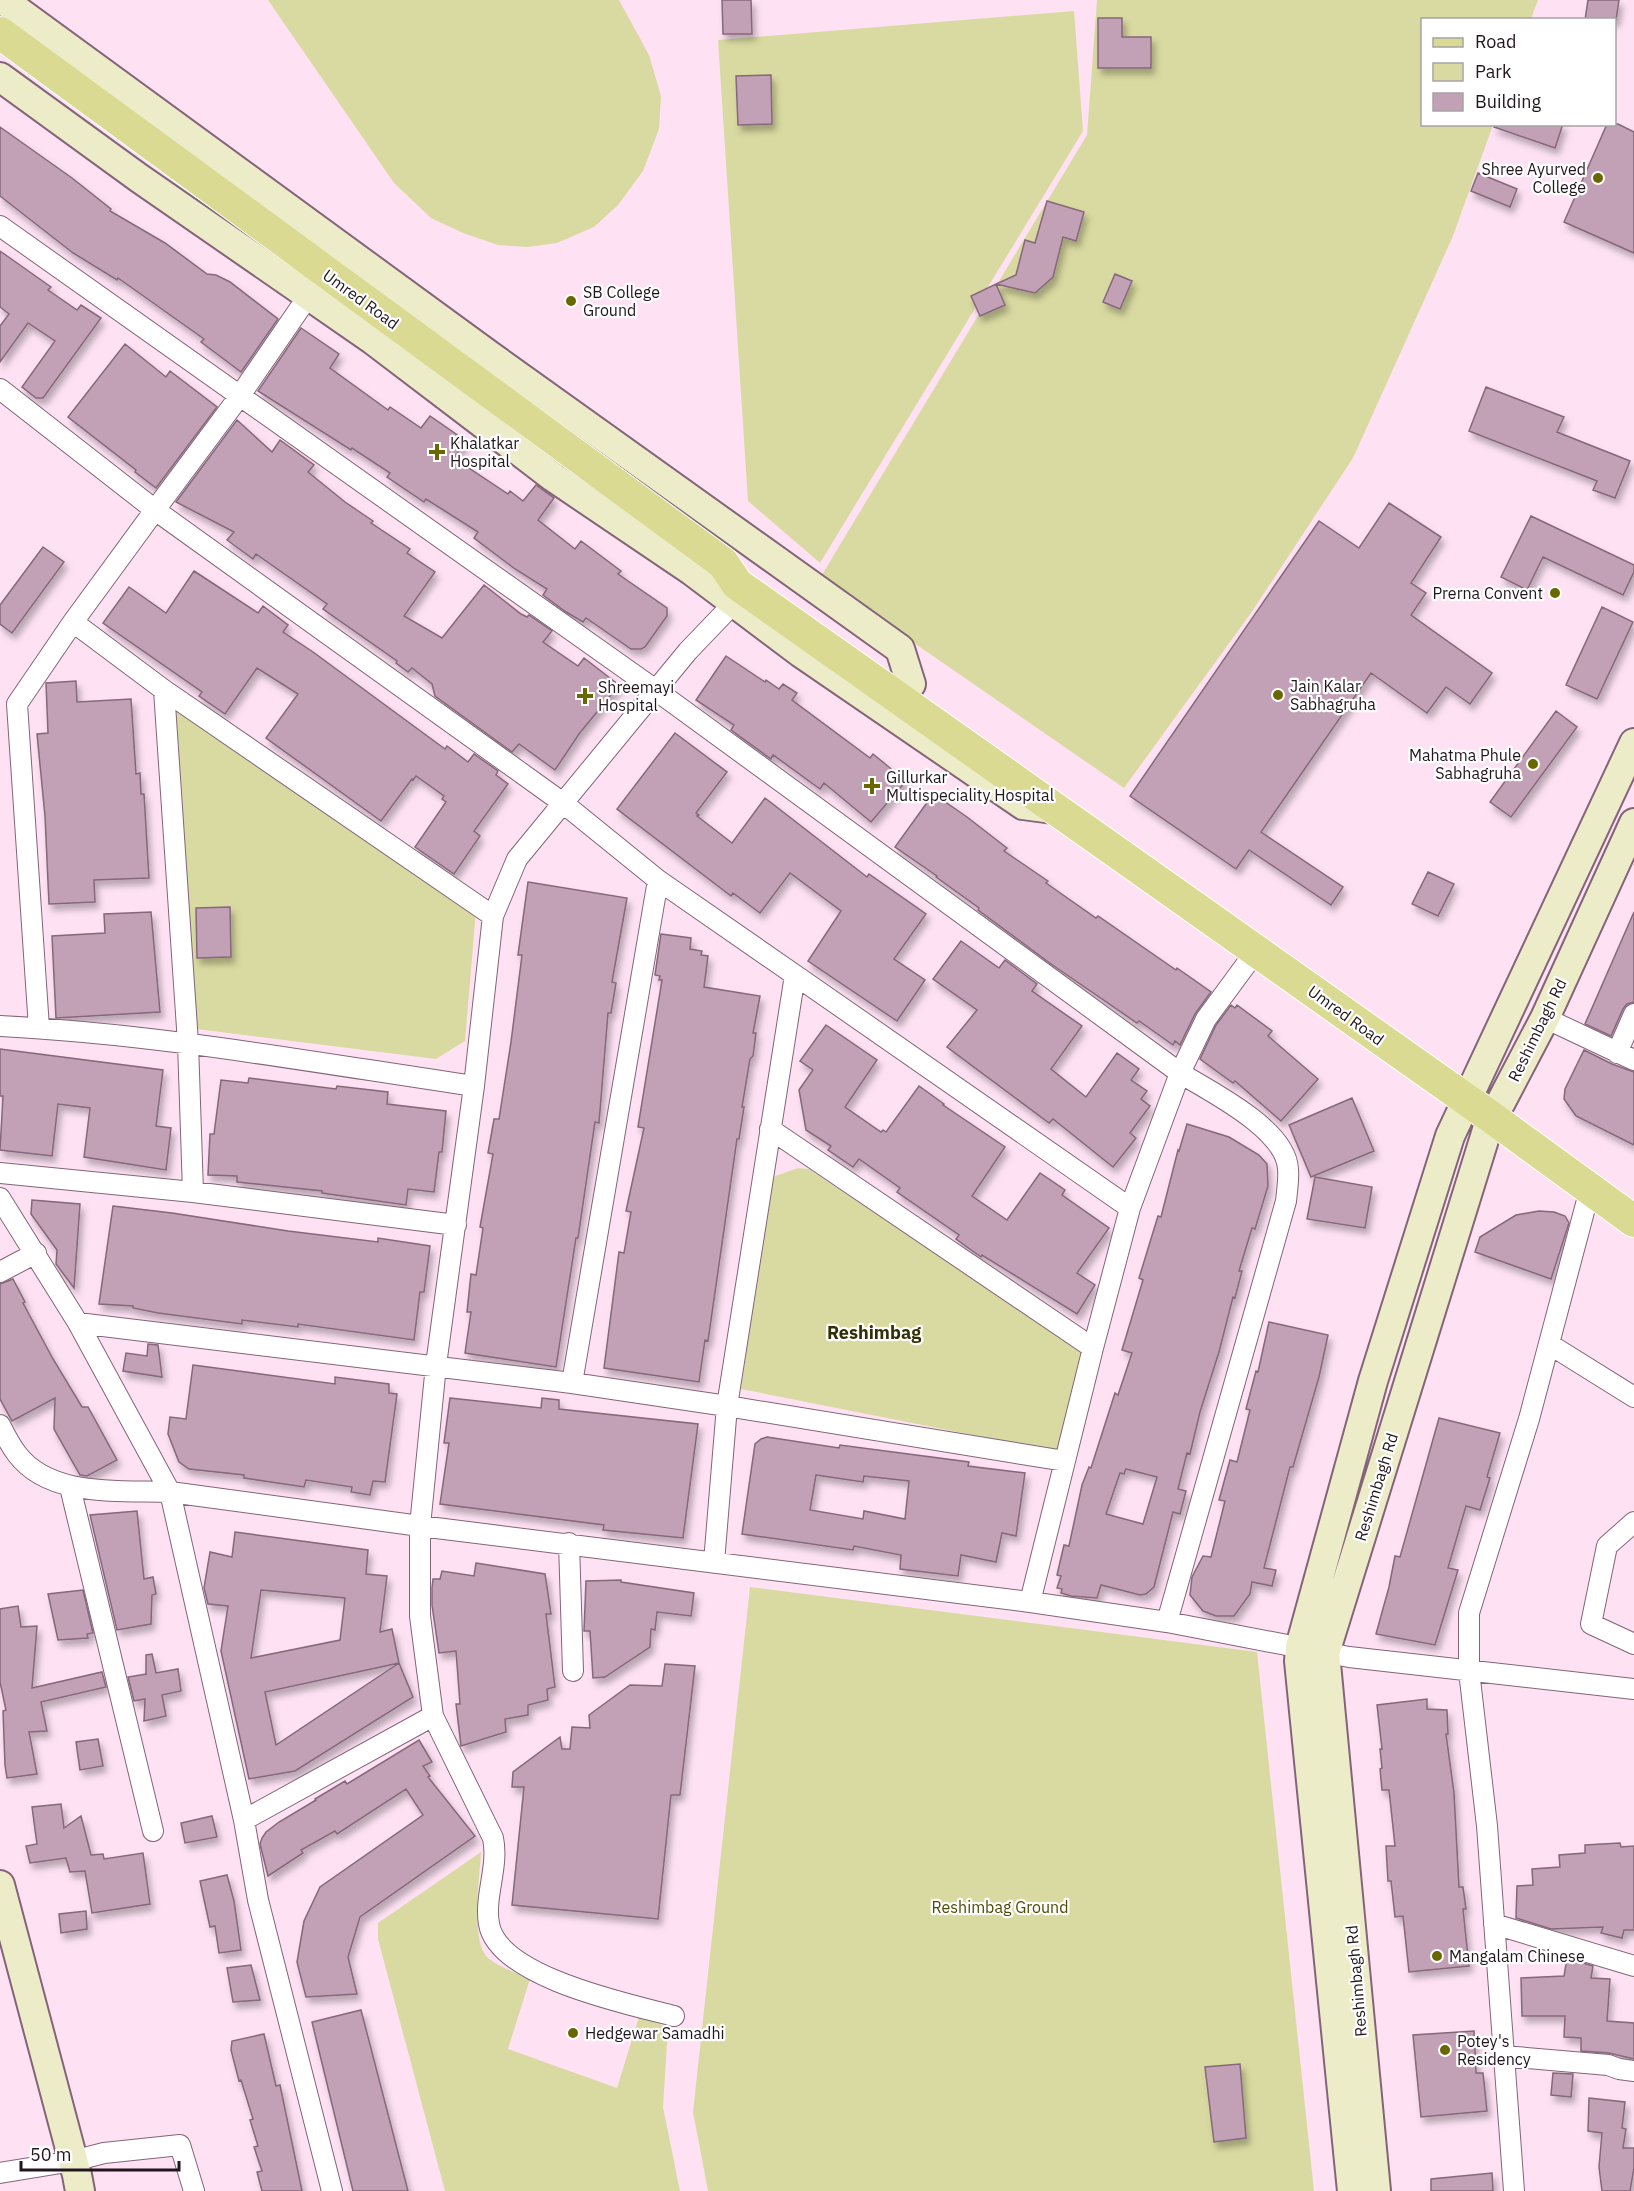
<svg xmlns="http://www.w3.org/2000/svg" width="1634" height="2191" viewBox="0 0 1634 2191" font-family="'IBM Plex Sans',sans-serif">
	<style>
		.green { fill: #d9daa1 }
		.building { fill: #c2a1b6; stroke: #86677b; stroke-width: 1.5; fill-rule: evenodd; filter: url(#shadow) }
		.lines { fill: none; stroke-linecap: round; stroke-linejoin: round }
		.street-casing { stroke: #836478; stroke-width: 22 }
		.secondary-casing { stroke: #836478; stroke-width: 32 }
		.primary-casing { stroke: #fff; stroke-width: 34 }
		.street { stroke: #fff; stroke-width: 20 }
		.secondary { stroke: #edecc8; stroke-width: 28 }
		.primary { stroke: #dbda92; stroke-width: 32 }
		.poi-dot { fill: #696700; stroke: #fff; stroke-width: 2 }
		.labels { text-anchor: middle; stroke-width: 4.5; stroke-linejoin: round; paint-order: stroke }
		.poi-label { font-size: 16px; fill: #22161e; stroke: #fff; text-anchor: start }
		.street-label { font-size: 16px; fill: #22161e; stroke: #fff }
		.park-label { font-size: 16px; fill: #4e4c04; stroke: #fff }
		.neighbourhood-label { font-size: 18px; font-weight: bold; fill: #313005; stroke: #fff }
	</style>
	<defs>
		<filter id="shadow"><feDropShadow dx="3.5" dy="6" stdDeviation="3" flood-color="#0004"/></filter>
	</defs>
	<rect width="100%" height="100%" fill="#fee2f4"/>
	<path class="green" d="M268,0H619L649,55L661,96L659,129L643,171L618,205L594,227L557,243L528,247L498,245L463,233L431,218L394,183Z
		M1097,0H1538L1531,19L1422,20V124L1493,125L1453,236L1353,458L1251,613L1124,788L820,578L1087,135Z
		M1074,11L1083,131L820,563L748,501L718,40Z
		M176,711L476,910L465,1041L436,1059L197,1029Z
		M798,1168L809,1169L1085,1353L1059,1452L741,1389L770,1186L775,1176Z
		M750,1587L1257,1652L1314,2191H708L693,2112Z
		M481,1852C480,1875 470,1941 488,1958C497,1966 519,1974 530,1979L508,2049L617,2088L639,2017L668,2027L663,2107L680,2191H445L378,1939V1923Z"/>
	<path class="building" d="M722,0H751L752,34H723Z
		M1588,0H1619L1616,20H1585Z
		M1098,18H1122V37H1151V68H1098Z
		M771,75L772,124L738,125L736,76Z
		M1495,124H1563L1555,148L1494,127Z
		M1607,124H1618L1634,132V253L1564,222Z
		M0,127L72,178L111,209L110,211L165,243L207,274L216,275L230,282L278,319L241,372L201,342L204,339L118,278L117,280L73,253L0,196Z
		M1478,173L1517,189L1510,207L1471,191Z
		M1047,201L1084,212L1076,241L1063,237L1053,277L1035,293L996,284L1016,275L1025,240L1035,243Z
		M0,251L51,287L48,290L77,310L81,305L101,318L43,398H36L22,387L55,341L28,323L0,362V326L9,314L0,307Z
		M1115,274L1132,281L1120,309L1103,302Z
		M996,284L1005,305L980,316L971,296Z
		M301,328L339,354L330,368L388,410L390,407L421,428L430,416L466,441L454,458L508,494L510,491L523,501L536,485L554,498L538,520L575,549L581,541L621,571L618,574L667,608V616L645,647L641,649H631L586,618L583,622L566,612L543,595L547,589L515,569L474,538L478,532L426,499L424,502L387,477L390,473L352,448L351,450L258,391Z
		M125,344L166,377L170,371L217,407L156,488L135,472L136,470L68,417Z
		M1486,387L1564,417L1557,432L1630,461L1615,498L1593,490L1597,481L1469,431Z
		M237,420L272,452L280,440L314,465L308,472L345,502L373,521L371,523L410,549L407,553L435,572L404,616L442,638L484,585L521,614L527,617L529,615L552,631L543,642L578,666L584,658L619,685L579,734L555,770L519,744L512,752L435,696L432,684L412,668L408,672L396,663L397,661L323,609L327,604L256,554L253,559L227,540L234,532L176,502Z
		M1389,503L1441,537L1411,583L1426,593L1411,615L1492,673L1470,704L1446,687L1427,713L1371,673L1261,832L1343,887L1331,905L1249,850L1236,869L1130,796L1319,521L1359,548Z
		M1531,516L1634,565V572L1623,595L1543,557L1527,590L1501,577Z
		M43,547L64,562L12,633L0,624V605Z
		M194,571L258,613L263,606L288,625L283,632L313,652L445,749L447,746L468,762L474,754L498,771L496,775L508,784L474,831L480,836L454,874L415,847L446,802L442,799L444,796L416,776L413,780L412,779L381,821L266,738L298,694L257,668L225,714L199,696L202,692L103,623L129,587L166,613Z
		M1602,607L1633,622L1597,699L1566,685Z
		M726,656L765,682L766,680L779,689L783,684L797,693L792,700L870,758L873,754L906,781L871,822L824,783L820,789L773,755L771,759L731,730L734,725L696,700Z
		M76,681L77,702L131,699L136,774L140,773L141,794H144L149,878L94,880L95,902L49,904L45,816L37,734L48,733L46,683Z
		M1556,711L1577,727L1511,817L1490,802Z
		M675,733L727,772L696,813L699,815L697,816L732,843L765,798L867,877L869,874L926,914L894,959L925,980L897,1021L808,961L841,911L790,873L760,913L733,893L731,896L617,809Z
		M931,797H938L967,817L1007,848L1004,851L1048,881L1046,883L1096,918L1098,916L1176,970L1177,968L1211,992L1195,1014L1180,1045L1175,1041L1173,1045L1139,1021L1137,1023L1051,964L978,910L979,908L936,877L937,876L895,847Z
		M1428,872L1454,884L1438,916L1412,904Z
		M528,882L627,898L612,982L616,983L611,1013H608L599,1123L595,1122L578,1238H576L556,1367L465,1353L471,1312H467L471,1274L476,1275L483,1228L480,1227L493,1154L488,1153L494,1119H499L511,1042L522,955H518Z
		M230,907L231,957L197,958L196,908Z
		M151,912L160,1012L56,1018L52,936L105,933L104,914Z
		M1634,912V1002L1627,1004L1623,1009L1611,1036L1585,1024Z
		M661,934L691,938L690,949L702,951L701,955L708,956L704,987L760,996L753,1033H756L753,1056L750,1059L742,1107H744L739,1139H737L708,1341L705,1340L699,1382L604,1368L619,1252L624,1253L631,1212L626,1211L644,1128L638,1127L662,980H659L660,976L655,975Z
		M961,941L999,968L1005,960L1037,984L1032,991L1082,1026L1051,1069L1086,1097L1117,1053L1139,1069L1131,1080L1147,1091L1141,1099L1150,1106L1130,1133L1136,1138L1113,1167L1053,1119L1049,1123L947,1047L977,1010L933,979Z
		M1231,1005L1235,1008L1237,1005L1272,1031L1268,1036L1318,1079L1281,1121L1235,1081L1233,1083L1200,1059L1216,1025Z
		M826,1025L877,1060L845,1107L881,1132L883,1130L886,1132L919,1086L944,1104L943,1105L1005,1147L972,1196L1007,1220L1040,1173L1065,1190L1062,1195L1109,1228L1077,1273L1095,1285L1077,1314L982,1255L981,1257L956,1239L959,1235L897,1192L900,1188L859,1159L853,1167L828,1150L831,1146L806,1130L799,1090L813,1070L800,1061Z
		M0,1049L163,1070L156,1126L171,1128L166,1170L84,1157L90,1108L58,1104L52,1156L0,1150L3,1096H0Z
		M1584,1050L1612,1064L1634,1072V1145L1576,1116L1564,1099L1565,1089Z
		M249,1078L336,1089L337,1086L388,1092L387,1104L446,1111L442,1152H439L434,1192L408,1189L406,1205L322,1193V1191L237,1182V1176L208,1175L210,1134H214L221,1080L248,1083Z
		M1352,1098L1374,1151L1311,1177L1289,1125Z
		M1187,1124L1229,1137L1259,1155L1267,1164L1268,1186L1255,1229L1252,1228L1239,1271H1242L1235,1298L1233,1297L1219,1352L1200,1412L1190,1454L1187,1453L1178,1489L1186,1491L1180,1514L1173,1512L1154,1587L1146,1594L1140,1595L1101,1585L1097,1598L1071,1596L1061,1593L1062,1589L1057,1588L1061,1576L1057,1575L1064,1545L1069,1546L1082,1485L1089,1467L1091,1468L1115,1393L1118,1395L1132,1353L1122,1350L1143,1280L1139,1278L1158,1216L1161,1217L1178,1150L1179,1151ZM1126,1469L1157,1477L1143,1524L1106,1514L1120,1473L1124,1474Z
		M1315,1177L1372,1187L1365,1228L1307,1219Z
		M32,1200L80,1204L74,1288L56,1264L57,1250L31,1214Z
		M113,1206L172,1213L288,1231L378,1242V1238L430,1246L424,1292H420L414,1340L298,1324V1327L242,1320V1324L158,1313L133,1308V1306L99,1304Z
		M1539,1211L1554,1212L1565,1216L1569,1223L1551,1279L1475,1252L1480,1237L1516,1215Z
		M13,1279L25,1302L23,1303L53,1359L82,1407H88L117,1460L87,1476L80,1475L54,1429L55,1398L12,1421L0,1399V1284Z
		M1269,1322L1328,1335L1319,1377L1293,1467H1290L1264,1568L1276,1570L1272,1586L1252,1582L1250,1594L1234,1616H1216L1203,1611L1190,1595L1192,1577L1203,1556L1211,1557L1225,1501L1219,1500L1230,1460L1237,1462L1250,1410L1246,1409L1256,1371L1258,1372Z
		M148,1344L158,1345L162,1377L123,1371L126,1353L147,1356Z
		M193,1365L335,1384V1377L389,1384V1393L397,1394L385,1482L373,1481L370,1495L351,1492L352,1487L306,1480L304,1487L244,1478V1475L189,1469L179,1462L168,1434L170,1417L186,1419Z
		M450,1398L541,1408L542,1398L559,1400V1409L698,1424L683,1538L603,1530L604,1525L440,1504L449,1443H444Z
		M1439,1418L1500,1433L1487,1477L1490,1478L1480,1510L1466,1506L1448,1568L1458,1570L1435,1645L1376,1634L1389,1587L1395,1556L1400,1557Z
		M767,1437L839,1448L840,1445L969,1462L968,1466L1025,1473L1016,1536L1002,1533L996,1562L961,1555L958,1576L900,1569L901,1555L854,1546L853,1550L742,1534L755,1444L761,1439ZM816,1475L863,1482L864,1476L909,1481L905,1519L864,1511L863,1519L810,1510Z
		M137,1511L144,1579L153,1577L156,1594L152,1595L151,1624L117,1630L90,1515Z
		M235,1532L368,1550L366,1574L387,1576L380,1632L392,1629L399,1663L413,1697L295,1771L249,1779L221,1651L228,1606L208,1604L204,1588L210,1552L232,1557ZM261,1590L345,1598L340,1640L251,1658ZM399,1663L276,1745L265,1692Z
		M476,1563L545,1574L551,1614H546L555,1687L547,1689L548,1700L528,1705V1715L505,1719L506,1732L461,1746L456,1704H460L456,1651L439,1653L432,1605V1588L433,1579H440L442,1571L474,1576Z
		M621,1580V1582L694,1593L691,1616L657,1612L655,1630L651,1629L650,1647L605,1677L593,1678L590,1631H584L586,1581Z
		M83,1590L93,1633L87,1634L88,1638L58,1640L48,1594Z
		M18,1606L21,1627L37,1626L32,1688L102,1672L106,1687L41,1702L47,1731L29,1732L37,1774L7,1778L5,1765L3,1711L6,1710L0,1682V1609Z
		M152,1654L156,1673L178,1669L181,1691L162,1695L166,1716L144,1721L145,1699L134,1701L128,1677L146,1674V1655Z
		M665,1664L695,1666L680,1795H671L658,1919L512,1905L524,1787H512L513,1772L560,1737L562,1749H570L572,1727L590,1728L589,1715L630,1685L662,1686Z
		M1427,1699V1709L1447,1710L1448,1734H1446L1454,1793L1459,1887H1463L1466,1909H1463L1469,1966L1409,1972L1403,1916L1395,1917L1391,1881H1388L1386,1846H1395L1389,1790H1382L1380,1769L1382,1768L1380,1749H1382L1377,1705Z
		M98,1739L103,1766L80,1770L76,1742Z
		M419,1740L432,1762L423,1766L430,1776L428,1777L475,1836L360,1917L348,1957L357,1994L306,1997L297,1962L304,1921L320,1887L423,1815L406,1789L337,1834L335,1831L301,1850L303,1853L268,1876L260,1844L262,1838L266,1832L279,1822L316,1800L315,1799L345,1781L347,1784Z
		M61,1804L64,1828L81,1816L91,1855L103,1854L104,1859L143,1853L150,1904L92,1913L85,1871L70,1872L66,1858L30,1863L26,1846L37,1844L32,1807Z
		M212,1816L217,1837L185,1843L181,1823Z
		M1620,1843L1621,1847L1634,1846V1930H1624L1622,1938L1601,1933L1603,1927L1551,1929L1516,1918L1517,1886L1533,1885L1532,1869L1560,1867L1559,1855L1585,1853V1845Z
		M227,1875L234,1901L241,1950L219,1953L215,1926L210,1927L200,1881Z
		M86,1911L87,1929L61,1933L59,1914Z
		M1567,1958L1593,1966L1591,1978L1610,1979L1607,2021L1634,2023V2059L1609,2053L1581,2051V2038L1564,2037L1565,2016H1522L1521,1978L1564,1976Z
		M251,1965L260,2000L233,2002L227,1968Z
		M361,2010L408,2191H353L312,2022Z
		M1474,2031L1476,2073H1483L1487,2111L1421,2117L1413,2035Z
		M264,2034L276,2086L280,2085L302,2191H262L257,2172L262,2171L254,2147L258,2146L250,2120L253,2119L241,2080L239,2081L231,2050L232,2041Z
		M1240,2064L1246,2138L1214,2142L1205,2067Z
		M1553,2073L1573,2074L1571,2097L1551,2095Z
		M1589,2098L1625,2102L1622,2128L1626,2129L1623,2148H1634V2168L1630,2191H1602L1599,2167L1602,2133L1588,2131Z
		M1492,2173L1493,2191H1431V2179Z"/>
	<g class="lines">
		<defs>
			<path id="street" d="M0,226L657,691L1180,1073C1211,1092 1286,1129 1288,1169C1289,1179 1287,1191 1286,1201L1167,1622
				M0,389L155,510L239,397L309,295
				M73,622L155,510L563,803L658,880L795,975L727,1406L714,1562
				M795,975L1130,1208L1093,1348L1030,1602
				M1545,1018L1634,1060
				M0,1026C159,1034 317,1063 474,1086L493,916L517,859L688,651L733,604
				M39,1028L17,704L73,622L164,690
				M1617,1053L1634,1014
				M770,1129L1093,1348
				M0,1173L193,1192L456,1225
				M193,1192L188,1043L164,690L493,916
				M0,1198L78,1323L170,1492L420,1526L1030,1602L1167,1622L1349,1657L1634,1689
				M1130,1208L1180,1073L1206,1019L1256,951
				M0,1272L36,1253
				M78,1323L572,1383L727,1406L1065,1461
				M1549,1344L1634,1397
				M572,1383L658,880
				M0,1425C5,1435 10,1445 17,1454C50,1498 121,1490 170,1492L244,1820L433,1716L420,1616V1526L436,1365L474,1086
				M70,1487L153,1831
				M1634,1522L1607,1546L1591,1624L1634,1644
				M569,1543L573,1671
				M433,1716L493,1838C499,1867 484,1896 489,1924C498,1977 628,2004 674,2016
				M244,1820L258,1900L332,2191
				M1494,1924L1634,1966
				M1504,2056L1608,2065L1619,2069L1634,2071
				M0,2173L73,2161L104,2153L180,2145L194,2191
				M1514,2191L1487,1826L1469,1671V1613L1529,1419L1590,1189"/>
			<path id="secondary" d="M3,0L489,355L900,649L911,684
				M0,77L139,178L373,340L553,477L692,571L801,653L1023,805L1053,809
				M0,1885L77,2175L80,2191
				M1352,2191L1299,1661L1300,1647L1373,1381L1450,1136L1634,743
				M1376,2191L1325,1653L1491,1117L1501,1102L1545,1018L1634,823"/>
			<path id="primary" d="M0,33L723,563L737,584L1491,1117L1634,1221"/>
		</defs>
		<use href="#street" class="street-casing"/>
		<use href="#secondary" class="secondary-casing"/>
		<use href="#primary" class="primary-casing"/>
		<use href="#street" class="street"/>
		<use href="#secondary" class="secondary"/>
		<use href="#primary" class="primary"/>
	</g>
	<g class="poi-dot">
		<circle cx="1598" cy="178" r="6"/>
		<circle cx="571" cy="301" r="6"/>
		<path d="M434 443h6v6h6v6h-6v6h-6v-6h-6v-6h6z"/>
		<circle cx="1555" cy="593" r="6"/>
		<circle cx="1278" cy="695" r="6"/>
		<path d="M582 687h6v6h6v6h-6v6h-6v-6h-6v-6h6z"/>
		<circle cx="1533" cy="764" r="6"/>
		<path d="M869 777h6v6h6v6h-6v6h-6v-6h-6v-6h6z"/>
		<circle cx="1437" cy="1956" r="6"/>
		<circle cx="573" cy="2033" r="6"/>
		<circle cx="1445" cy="2050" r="6"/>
	</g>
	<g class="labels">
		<g class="poi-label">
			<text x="1586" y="175" text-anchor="end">Shree Ayurved<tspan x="1586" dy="18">College</tspan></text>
			<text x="583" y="298">SB College<tspan x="583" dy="18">Ground</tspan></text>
			<text x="450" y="449">Khalatkar<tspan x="450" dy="18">Hospital</tspan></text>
			<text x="1543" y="599" text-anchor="end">Prerna Convent</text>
			<text x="1290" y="692">Jain Kalar<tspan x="1290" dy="18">Sabhagruha</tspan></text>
			<text x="598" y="693">Shreemayi<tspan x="598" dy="18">Hospital</tspan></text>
			<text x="1521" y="761" text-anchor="end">Mahatma Phule<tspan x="1521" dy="18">Sabhagruha</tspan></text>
			<text x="886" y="783">Gillurkar<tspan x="886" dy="18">Multispeciality Hospital</tspan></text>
			<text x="1449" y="1962">Mangalam Chinese</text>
			<text x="585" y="2039">Hedgewar Samadhi</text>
			<text x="1457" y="2047">Potey's<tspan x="1457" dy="18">Residency</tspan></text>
		</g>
		<g class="street-label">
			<text transform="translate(361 299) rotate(36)" y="6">Umred Road</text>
			<text transform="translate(1346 1015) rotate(36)" y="6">Umred Road</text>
			<text transform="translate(1537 1030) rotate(-64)" y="6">Reshimbagh Rd</text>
			<text transform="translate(1376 1487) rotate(-73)" y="6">Reshimbagh Rd</text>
			<text transform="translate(1356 1981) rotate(-95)" y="6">Reshimbagh Rd</text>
		</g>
		<g class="park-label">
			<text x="1000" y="1913">Reshimbag Ground</text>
		</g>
		<g class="neighbourhood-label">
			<text x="874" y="1339">Reshimbag</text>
		</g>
	</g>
	<rect x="1421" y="18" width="195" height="108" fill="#ffffff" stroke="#a7a2a5" stroke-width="1.5"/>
	<rect x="1433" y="38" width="30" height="9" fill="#dbda92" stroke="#a7a2a5" stroke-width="1.5"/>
	<text x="1475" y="48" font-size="18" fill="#22161e">Road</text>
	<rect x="1433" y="63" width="30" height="18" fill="#d9daa1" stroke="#a7a2a5" stroke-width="1.5"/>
	<text x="1475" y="78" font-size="18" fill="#22161e">Park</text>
	<rect x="1433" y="93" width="30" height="18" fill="#c2a1b6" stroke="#a7a2a5" stroke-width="1.5"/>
	<text x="1475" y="108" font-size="18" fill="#22161e">Building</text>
	<path d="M21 2161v9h158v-9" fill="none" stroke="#22161e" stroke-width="3"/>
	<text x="30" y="2161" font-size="18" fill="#22161e" stroke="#ffffff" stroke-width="4.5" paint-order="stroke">50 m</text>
</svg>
